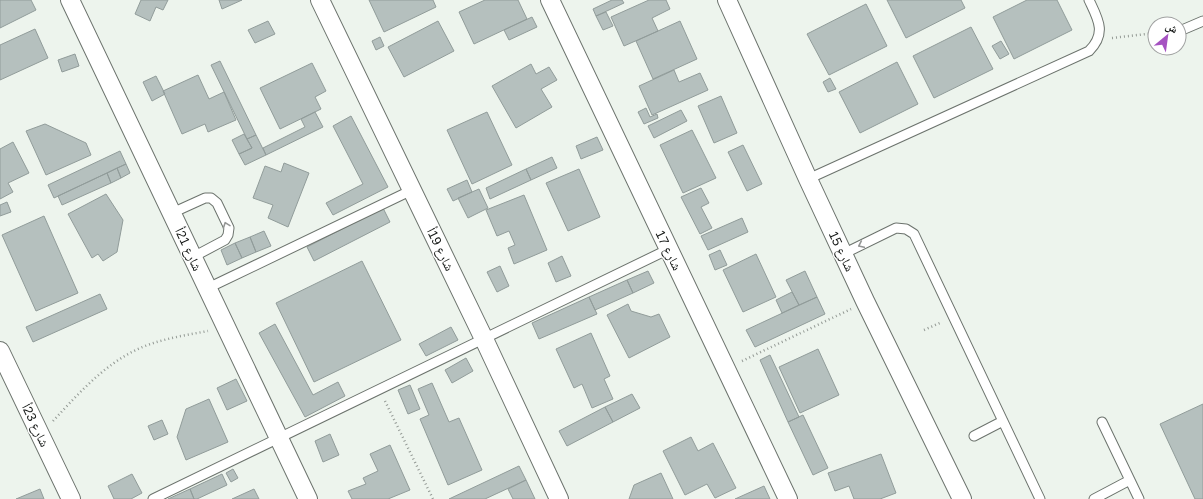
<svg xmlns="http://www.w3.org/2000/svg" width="1203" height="499" viewBox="0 0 1203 499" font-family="Arial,'Noto Naskh Arabic',sans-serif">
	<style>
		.building { fill: #b5c0be; stroke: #919c9a }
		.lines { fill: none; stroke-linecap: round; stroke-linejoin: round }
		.lane-casing { stroke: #6c736d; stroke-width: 11 }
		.street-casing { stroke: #6c736d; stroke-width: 20 }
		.path { stroke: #949a95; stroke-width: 2.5; stroke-dasharray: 1 3; stroke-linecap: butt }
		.lane { stroke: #fff; stroke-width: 9 }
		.street { stroke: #fff; stroke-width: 18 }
		.oneway { stroke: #949695 }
		.labels { text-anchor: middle; stroke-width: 3; stroke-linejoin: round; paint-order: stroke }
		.street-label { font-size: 13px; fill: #121513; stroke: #fff }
	</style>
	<rect width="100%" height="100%" fill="#edf4ed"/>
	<path class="building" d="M0,0H31L36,10L0,28Z
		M141,0H168L163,10L156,7L150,21L135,14Z
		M219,0H242L222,9Z
		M369,0H433L436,7L384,32Z
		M485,0H518L527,19L474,44L459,12Z
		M612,0H622L624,3L596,16L593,9Z
		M649,0H666L670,9L652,18L658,31L624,46L611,17Z
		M887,0H961L965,8L906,38Z
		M1027,0H1057L1072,30L1014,59L993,17Z
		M866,4L887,46L829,75L807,34Z
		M606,12L613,26L603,30L596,16Z
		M532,17L537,27L509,40L504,30Z
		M268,21L275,34L255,43L248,30Z
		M438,21L454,51L404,77L388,47Z
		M680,21L697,59L653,79L636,41Z
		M971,27L993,69L934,98L913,56Z
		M35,29L48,58L0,80V45Z
		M380,37L384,46L376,50L372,41Z
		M1001,41L1009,54L1000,59L992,46Z
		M75,54L79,66L62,72L58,60Z
		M220,61L256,135L247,139L211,65Z
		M897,62L918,104L860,133L839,92Z
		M312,63L326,91L315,97L321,109L280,129L260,88Z
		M531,64L536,74L549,67L557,80L541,89L552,107L516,128L492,86Z
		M674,70L679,82L700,73L708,90L652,115L639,86Z
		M198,75L209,99L224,92L236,120L208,132L205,124L182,134L163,91Z
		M156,76L165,94L152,101L143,82Z
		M830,78L836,89L828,92L823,82Z
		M721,96L737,133L714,143L698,106Z
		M646,108L650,117L657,114L658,118L644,124L638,112Z
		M681,110L687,121L654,138L648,126Z
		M315,112L323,127L266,155L263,148L305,127L301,119Z
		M487,112L512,165L472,184L447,130Z
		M351,116L388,187L333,215L326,203L363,184L333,126Z
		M45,124L86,143L91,155L46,175L26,131Z
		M692,130L716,178L683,193L660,145Z
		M244,134L252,148L239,154L232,140Z
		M256,135L266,155L245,165L239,154L252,148L247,139Z
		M597,137L603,150L581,159L576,146Z
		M13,142L29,173L8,183L13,192L0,199V149Z
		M743,145L762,184L747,191L728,152Z
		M120,151L126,164L54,198L48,185Z
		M552,157L557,168L531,180L526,169Z
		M284,163L309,173L288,227L268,218L273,205L253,198L265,166L281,172Z
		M126,164L130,173L121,178L117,168Z
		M117,168L121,178L111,183L107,173Z
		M526,169L531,180L490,199L486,188Z
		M579,169L600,217L568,231L546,183Z
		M107,173L111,183L62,205L58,196Z
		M467,180L472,192L453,201L447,189Z
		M701,188L709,203L701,207L712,228L700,234L681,197Z
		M479,189L488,208L468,218L458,198Z
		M106,194L123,220L117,252L103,261L98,254L92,258L68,214Z
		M524,195L547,250L514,264L508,248L515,245L509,231L497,236L486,210Z
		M7,202L11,212L0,216V205Z
		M383,208L390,222L314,261L307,247Z
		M44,216L78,293L36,311L2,235Z
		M742,218L748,232L708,250L701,236Z
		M264,231L271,246L256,252L250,237Z
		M250,237L256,252L242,258L235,243Z
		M235,243L242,258L227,265L221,250Z
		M720,250L727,265L715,270L709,255Z
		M756,254L776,297L743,312L723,270Z
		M562,256L571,276L556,282L548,263Z
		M362,261L401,340L314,382L276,303Z
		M500,266L509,286L497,292L487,272Z
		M648,271L654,283L633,293L627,280Z
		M805,271L817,297L799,305L786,280Z
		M627,280L633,293L595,310L589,297Z
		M792,292L799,305L782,313L776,300Z
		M100,294L107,309L33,342L26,327Z
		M589,297L597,314L539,339L532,323Z
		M817,297L825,314L755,347L746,330Z
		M628,304L631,311L651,317L659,314L670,337L629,358L607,315Z
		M275,324L313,395L338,382L345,396L305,417L259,333Z
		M451,327L458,340L426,356L419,344Z
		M591,333L610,376L604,379L613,399L592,408L582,384L574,388L556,349Z
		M818,349L839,395L800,413L779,367Z
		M770,355L799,417L788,422L760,360Z
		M466,358L473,371L452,383L445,370Z
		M236,379L247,401L227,410L217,388Z
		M432,383L449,422L459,418L482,470L448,485L420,419L429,415L418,389Z
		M410,385L420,409L408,414L398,390Z
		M632,394L640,408L613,422L605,407Z
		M209,399L228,442L186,460L177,437L186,409Z
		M1203,404V499H1195L1160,424Z
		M605,407L613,422L567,446L559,431Z
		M803,415L828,468L813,475L788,422Z
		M162,420L168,434L154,440L148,426Z
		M330,434L339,455L323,462L315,441Z
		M691,437L698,451L713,443L736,488L715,498L707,484L685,495L663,451Z
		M390,445L410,490L388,499H352L348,491L366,484L363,478L378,471L370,454Z
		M881,454L896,493L880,499H854L849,486L835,491L828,473Z
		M519,466L526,480L485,499H449Z
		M233,469L238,478L231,482L226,473Z
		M661,473L673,499H629L634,485Z
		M132,474L142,493L131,499H114L108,486Z
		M222,474L227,485L197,499H194L190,489Z
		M526,480L535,499H513L508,489Z
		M764,486L770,499H735Z
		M40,489L44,499H16Z
		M190,489L194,499H168Z
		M254,489L259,499H232Z"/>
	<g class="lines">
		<defs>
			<path id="lane" d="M1182,30L1203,21
				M808,179L1089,51C1107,33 1098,19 1089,0
				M172,213L205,198H211L217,203L229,228L228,235L225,240L193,257
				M843,254L896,228L906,229L914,234L1040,499
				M208,288L412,190
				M1102,422L1139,499
				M974,436L1003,421
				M153,499L669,249
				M1094,499L1130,480"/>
			<path id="street" d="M70,0L308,499
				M320,0L484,339L559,499
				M550,0L788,499
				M727,0L808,179L865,301L962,499
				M0,351L71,499"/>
		</defs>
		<use href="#lane" class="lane-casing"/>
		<use href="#street" class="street-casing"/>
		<path class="path" d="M1112,38L1155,33
			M924,330L942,322
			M742,361L851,309
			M385,401L433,499
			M53,421C80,392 107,361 145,346C166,338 187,335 208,331"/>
		<use href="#lane" class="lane"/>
		<use href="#street" class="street"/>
	</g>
	<defs><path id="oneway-chevron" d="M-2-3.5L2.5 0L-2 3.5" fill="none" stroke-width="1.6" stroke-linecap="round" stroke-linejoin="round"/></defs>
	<g class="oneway">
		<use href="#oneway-chevron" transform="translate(226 225) rotate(-110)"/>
		<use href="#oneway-chevron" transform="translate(861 245) rotate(155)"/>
	</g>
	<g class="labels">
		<g class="street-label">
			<text transform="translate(189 249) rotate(65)" y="5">شارع 21أ</text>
			<text transform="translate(441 249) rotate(64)" y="5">شارع 19أ</text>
			<text transform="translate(669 250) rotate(64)" y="5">شارع 17</text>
			<text transform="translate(842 251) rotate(65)" y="5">شارع 15</text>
			<text transform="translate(36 425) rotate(64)" y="5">شارع 23أ</text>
		</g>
	</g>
	<g transform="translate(1167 36) rotate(29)"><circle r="19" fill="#ffffff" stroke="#a0a1a1"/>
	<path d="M0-3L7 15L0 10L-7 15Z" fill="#a552c1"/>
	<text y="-6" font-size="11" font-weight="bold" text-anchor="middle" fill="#121513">ش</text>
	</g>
</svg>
